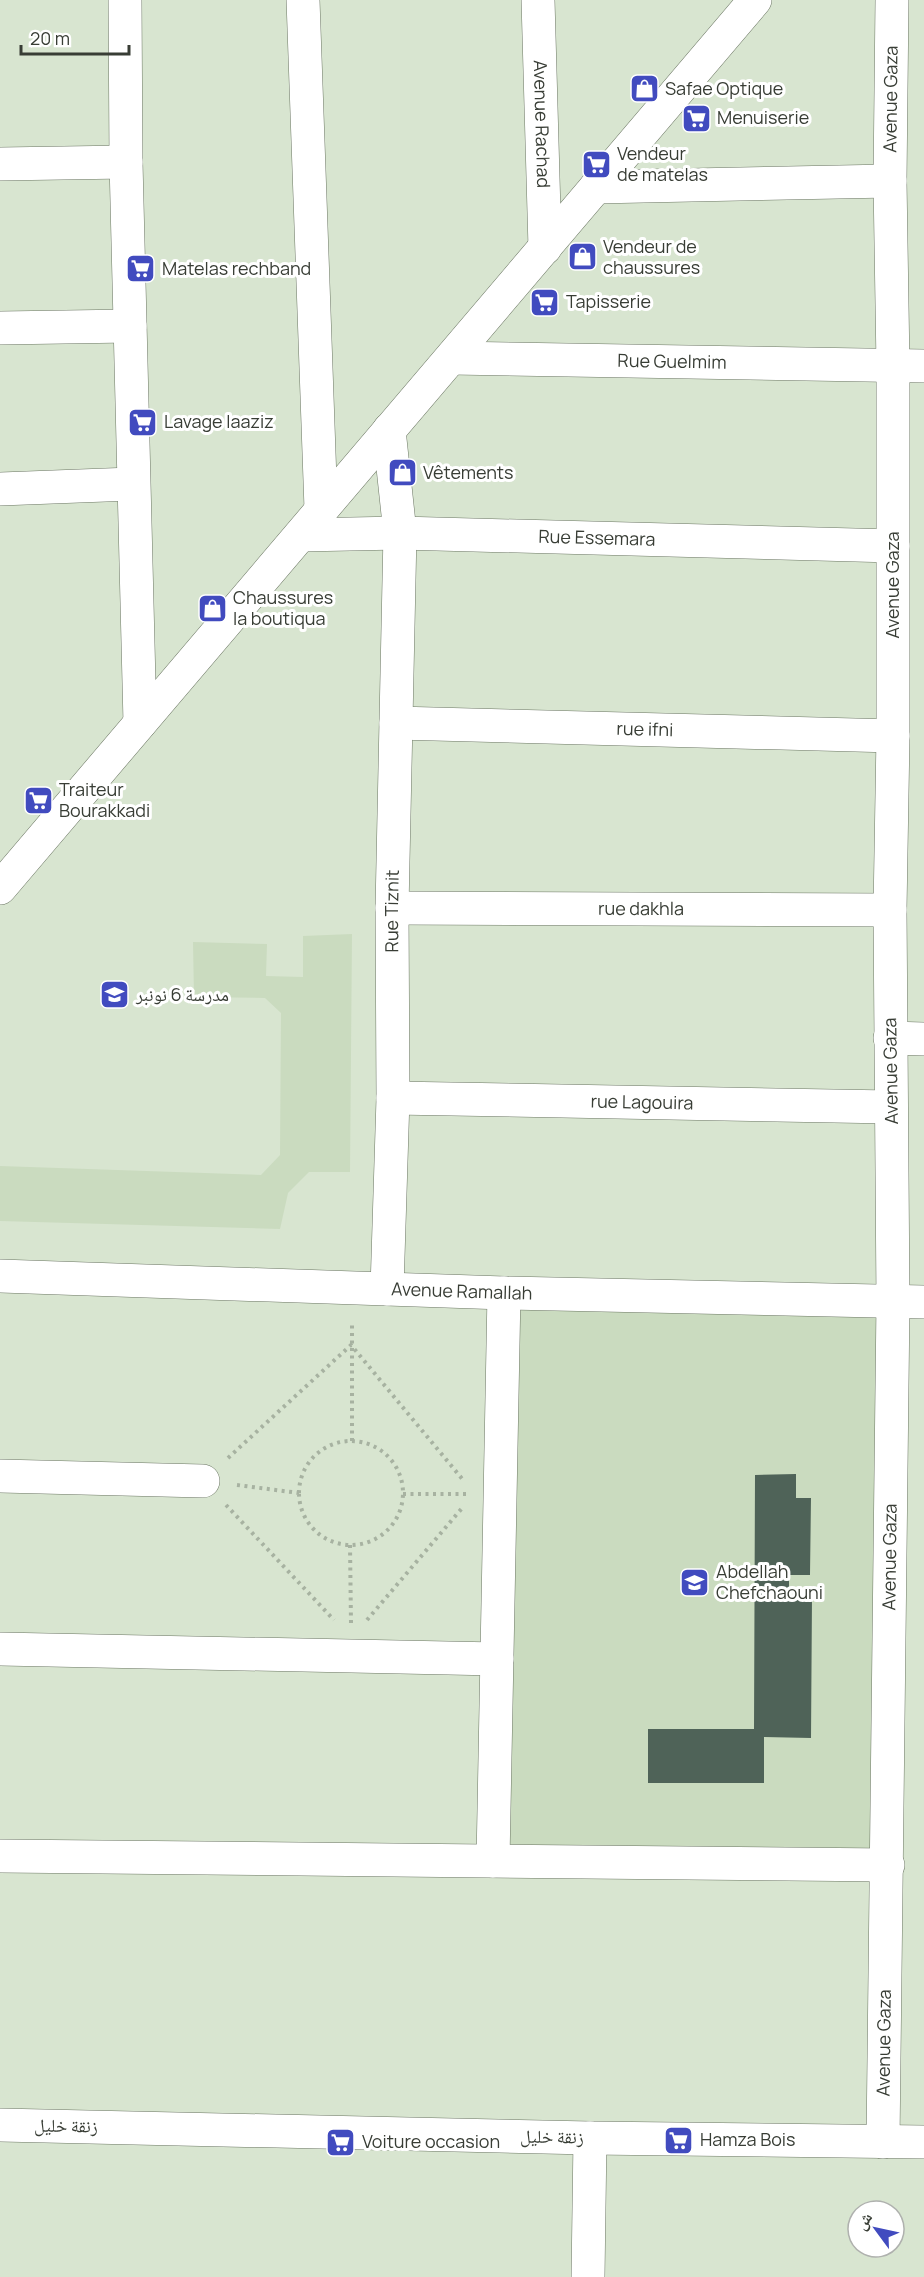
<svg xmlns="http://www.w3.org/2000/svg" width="924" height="2277" viewBox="0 0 924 2277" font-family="Manrope,'Noto Naskh Arabic',sans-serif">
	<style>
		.built { fill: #cadbbf }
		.building { fill: #4f6358 }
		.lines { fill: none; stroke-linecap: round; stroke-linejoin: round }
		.minor-casing { stroke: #6c7764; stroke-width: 34 }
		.path { stroke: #a7b2a1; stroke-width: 4; stroke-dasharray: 3 4.5; stroke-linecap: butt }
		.minor { stroke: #fff; stroke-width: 33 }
		.labels { text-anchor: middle; stroke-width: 6; stroke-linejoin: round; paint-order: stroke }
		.poi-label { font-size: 18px; fill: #383d35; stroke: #fff; text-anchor: start }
		.street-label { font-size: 18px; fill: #383d35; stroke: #fff }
	</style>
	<rect width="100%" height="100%" fill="#d8e5d0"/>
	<path class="built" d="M352,934L350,1172H309L288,1193L280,1229L0,1221V1166L261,1175L280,1155L281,1013L265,998L194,997L193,942L267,944L266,976L303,977V936Z
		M504,1293L893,1302L888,1865L493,1861Z"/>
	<path class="building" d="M796,1474V1498H811L810,1575H789V1596H812L811,1738L764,1737V1783H648V1729H754L755,1475Z"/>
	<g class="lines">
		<defs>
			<g id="minor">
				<path d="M125,0L126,162L140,723"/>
				<path d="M303,0L321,509"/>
				<path id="s1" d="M538,0L545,248"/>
				<path d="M0,164L126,162"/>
				<path d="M596,187L890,181"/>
				<path d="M0,328L130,326"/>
				<path id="s2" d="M452,358L924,366"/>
				<path d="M0,489L132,484"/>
				<path id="s3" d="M301,535L400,533L893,546"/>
				<path id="s4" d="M396,723L893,736"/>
				<path d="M0,888L755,0"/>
				<path id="s5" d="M392,908L890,910"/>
				<path d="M890,1038L924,1039"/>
				<path id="s6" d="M393,1098L891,1107"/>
				<path id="s7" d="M0,1276L504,1293L924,1302"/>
				<path id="s8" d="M387,1289L393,1098L392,908L400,533L389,430"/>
				<path d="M0,1476L203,1481"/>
				<path d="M0,1649L497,1659"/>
				<path d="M0,1856L888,1865"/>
				<path d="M493,1861L504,1293"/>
				<path d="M0,2125L590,2138L924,2142"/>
				<path id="s9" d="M883,2142L893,1302L890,910L893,736V366L890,181L892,0"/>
				<path d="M588,2277L590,2138"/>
			</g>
		</defs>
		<use href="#minor" class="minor-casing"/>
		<path class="path" d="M352,1441V1322
			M299 1493a52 52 0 1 1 104 0a52 52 0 1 1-104 0Z
			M228,1458L351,1345L464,1481
			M237,1485L299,1493
			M403,1494H467
			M226,1505L334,1620
			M350,1545L351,1623
			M367,1620L463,1507"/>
		<use href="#minor" class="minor"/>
	</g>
	<defs>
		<symbol id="shop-square" viewBox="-11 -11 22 22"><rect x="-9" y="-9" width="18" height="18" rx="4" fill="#414bbf" stroke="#fff"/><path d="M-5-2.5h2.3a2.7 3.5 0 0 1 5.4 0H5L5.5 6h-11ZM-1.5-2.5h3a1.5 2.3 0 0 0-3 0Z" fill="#fff"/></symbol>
		<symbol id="supermarket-square" viewBox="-11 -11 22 22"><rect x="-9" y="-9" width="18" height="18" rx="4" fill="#414bbf" stroke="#fff"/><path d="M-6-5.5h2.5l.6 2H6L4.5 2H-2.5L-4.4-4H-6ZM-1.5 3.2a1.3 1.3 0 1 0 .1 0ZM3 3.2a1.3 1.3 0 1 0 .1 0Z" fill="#fff"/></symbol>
		<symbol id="school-square" viewBox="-11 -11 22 22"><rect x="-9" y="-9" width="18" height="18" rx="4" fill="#414bbf" stroke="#fff"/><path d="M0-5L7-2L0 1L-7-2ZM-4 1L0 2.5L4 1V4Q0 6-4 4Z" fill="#fff"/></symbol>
	</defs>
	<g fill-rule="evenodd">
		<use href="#shop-square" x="628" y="72" width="33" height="33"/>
		<use href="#supermarket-square" x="680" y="102" width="33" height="33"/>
		<use href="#supermarket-square" x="580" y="148" width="33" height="33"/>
		<use href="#shop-square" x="566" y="240" width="33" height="33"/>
		<use href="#supermarket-square" x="124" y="252" width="33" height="33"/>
		<use href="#supermarket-square" x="528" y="286" width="33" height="33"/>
		<use href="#supermarket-square" x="126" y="406" width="33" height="33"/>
		<use href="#shop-square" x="386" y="456" width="33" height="33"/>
		<use href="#shop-square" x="196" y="592" width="33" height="33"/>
		<use href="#supermarket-square" x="22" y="784" width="33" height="33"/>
		<use href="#school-square" x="98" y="978" width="33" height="33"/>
		<use href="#school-square" x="678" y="1566" width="33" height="33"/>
		<use href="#supermarket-square" x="662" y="2124" width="33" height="33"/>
		<use href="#supermarket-square" x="324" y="2126" width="33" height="33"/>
	</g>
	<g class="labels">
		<g class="poi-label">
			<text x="665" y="95">Safae Optique</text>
			<text x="717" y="124">Menuiserie</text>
			<text x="617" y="160">Vendeur<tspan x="617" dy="21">de matelas</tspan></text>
			<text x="603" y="253">Vendeur de<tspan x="603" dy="21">chaussures</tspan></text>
			<text x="162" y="275">Matelas rechband</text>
			<text x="566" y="308">Tapisserie</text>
			<text x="164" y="428">Lavage laaziz</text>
			<text x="423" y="479">Vêtements</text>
			<text x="233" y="604">Chaussures<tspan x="233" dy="21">la boutiqua</tspan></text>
			<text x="59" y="796">Traiteur<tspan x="59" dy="21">Bourakkadi</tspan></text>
			<text x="136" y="1001">مدرسة 6 نونبر</text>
			<text x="716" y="1578">Abdellah<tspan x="716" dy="21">Chefchaouni</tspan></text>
			<text x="700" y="2146">Hamza Bois</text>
			<text x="362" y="2148">Voiture occasion</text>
		</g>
		<g class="street-label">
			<text dy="6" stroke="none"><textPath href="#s9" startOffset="2043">Avenue Gaza</textPath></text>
			<text dy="6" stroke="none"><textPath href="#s1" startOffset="124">Avenue Rachad</textPath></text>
			<text dy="6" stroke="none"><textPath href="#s2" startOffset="220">Rue Guelmim</textPath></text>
			<text dy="6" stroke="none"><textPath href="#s3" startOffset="296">Rue Essemara</textPath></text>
			<text transform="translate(893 585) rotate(-90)" y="6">Avenue Gaza</text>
			<text dy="6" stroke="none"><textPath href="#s4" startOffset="249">rue ifni</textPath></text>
			<text dy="6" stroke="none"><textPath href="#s5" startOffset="249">rue dakhla</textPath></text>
			<text dy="6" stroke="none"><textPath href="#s8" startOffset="378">Rue Tiznit</textPath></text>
			<text transform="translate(891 1071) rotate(-91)" y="6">Avenue Gaza</text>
			<text dy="6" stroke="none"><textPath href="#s6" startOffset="249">rue Lagouira</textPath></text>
			<text dy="6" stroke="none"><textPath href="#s7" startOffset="462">Avenue Ramallah</textPath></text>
			<text dy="6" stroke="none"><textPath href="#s9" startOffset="585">Avenue Gaza</textPath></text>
			<text dy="6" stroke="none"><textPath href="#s9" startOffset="99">Avenue Gaza</textPath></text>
			<text transform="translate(66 2126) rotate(1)" y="6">زنقة خليل</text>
			<text transform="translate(552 2137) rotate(1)" y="6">زنقة خليل</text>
		</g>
	</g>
	<g transform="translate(876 2229) rotate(303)"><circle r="28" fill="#ffffff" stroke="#afb1ae" stroke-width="1.5"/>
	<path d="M0-4.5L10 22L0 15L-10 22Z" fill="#414bbf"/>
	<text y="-9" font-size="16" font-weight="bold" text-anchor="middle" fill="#383d35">ش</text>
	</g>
	<path d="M21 45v9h108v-9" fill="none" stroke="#383d35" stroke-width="3"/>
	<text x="30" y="45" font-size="18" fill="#383d35" stroke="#ffffff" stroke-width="4.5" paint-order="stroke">20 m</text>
</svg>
